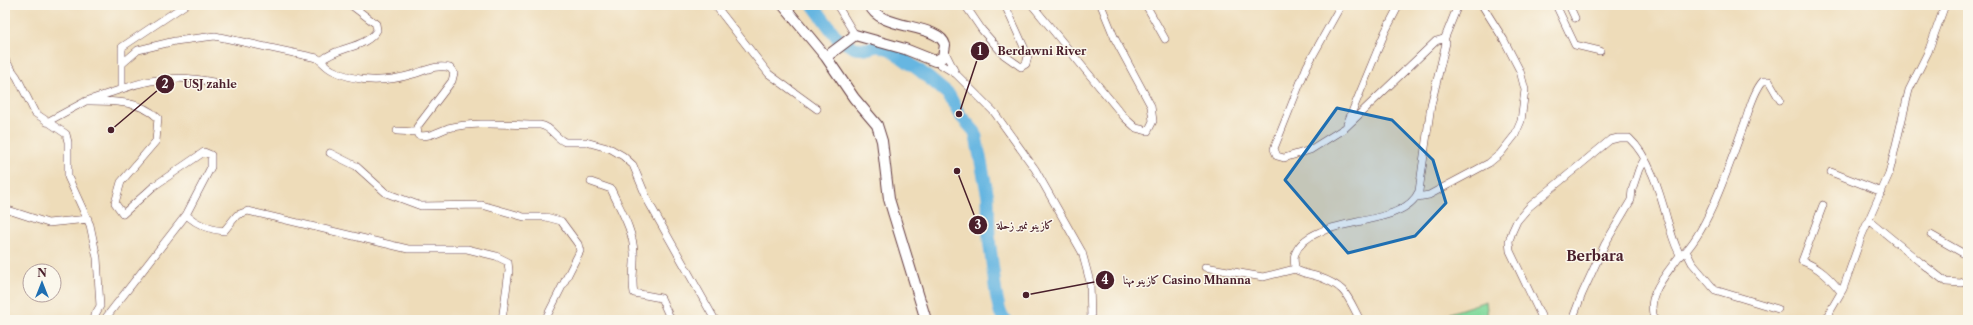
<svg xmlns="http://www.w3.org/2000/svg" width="1973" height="325" viewBox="0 0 1973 325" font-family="'Libre Caslon Text',Amiri,serif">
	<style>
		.green { fill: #84da9e; stroke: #677c64 }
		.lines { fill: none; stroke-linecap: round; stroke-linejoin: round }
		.river { stroke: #66b6e1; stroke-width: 13 }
		.street-casing { stroke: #633b40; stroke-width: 8 }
		.secondary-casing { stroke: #633b40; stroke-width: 12 }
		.street { stroke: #fff; stroke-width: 7 }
		.secondary { stroke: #fff; stroke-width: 10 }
		.marked { fill: #1f6fb2; fill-opacity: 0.2; stroke: #1f6fb2; stroke-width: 3; stroke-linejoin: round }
		.labels { text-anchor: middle; stroke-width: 3; stroke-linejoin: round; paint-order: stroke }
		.district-label { font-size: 14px; font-weight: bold; fill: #4a1f2b; stroke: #fbf7ec }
		.leader { fill: none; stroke: #4a1f2b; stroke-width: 1.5 }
		.callout-dot { fill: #4a1f2b; stroke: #fbf7ec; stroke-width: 1.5 }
		.mark-label { font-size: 12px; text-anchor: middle; font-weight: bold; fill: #fff }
		.callout-label { font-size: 11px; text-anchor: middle; font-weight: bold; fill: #4a1f2b; stroke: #fbf7ec; stroke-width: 3; stroke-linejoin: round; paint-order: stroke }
	</style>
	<rect width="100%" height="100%" fill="#fbf7ec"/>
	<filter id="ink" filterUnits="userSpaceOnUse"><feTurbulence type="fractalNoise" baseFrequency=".025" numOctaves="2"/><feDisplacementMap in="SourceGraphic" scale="8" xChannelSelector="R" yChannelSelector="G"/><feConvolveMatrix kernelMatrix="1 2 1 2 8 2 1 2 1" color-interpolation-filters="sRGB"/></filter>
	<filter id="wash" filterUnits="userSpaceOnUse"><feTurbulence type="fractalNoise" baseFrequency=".012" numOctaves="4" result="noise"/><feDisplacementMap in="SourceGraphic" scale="16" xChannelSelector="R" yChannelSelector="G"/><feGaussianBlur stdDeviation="0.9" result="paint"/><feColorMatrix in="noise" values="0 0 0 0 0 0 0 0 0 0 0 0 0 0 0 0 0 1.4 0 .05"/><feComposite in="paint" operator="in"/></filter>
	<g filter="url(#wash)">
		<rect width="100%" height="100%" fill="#eedcb9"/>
		<path class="green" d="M1486,301L1488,320H1444L1441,316Z"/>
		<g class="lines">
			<path class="river" d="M813,5L838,39L855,48L866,49L877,46L890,49L919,70L949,95L959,114L975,132L988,197L989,239L996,294L1000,312L1005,320"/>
		</g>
	</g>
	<g filter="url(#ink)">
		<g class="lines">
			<defs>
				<path id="street" d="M715,5L769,74L817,109
					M837,5L855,35
					M965,5L982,30L1004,55L1021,67L1026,64L1028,56L1005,5
					M1032,5L1125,118L1136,128L1148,131L1153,121L1151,106L1115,39L1101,5
					M1146,5L1165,39
					M1341,5L1307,66L1275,146L1274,149L1277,156L1284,158L1310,150L1345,128L1436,41L1443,39L1446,43L1431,105L1419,191C1403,231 1310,213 1295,254C1293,258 1295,264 1295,269C1303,274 1310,274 1319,277C1347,287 1347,296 1360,320
					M1556,5L1575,45L1600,51
					M1569,5L1575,18
					M1444,40L1458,5
					M5,60L17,77L35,113L66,134L68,142V177L90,225L97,258L100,306L92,320
					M321,61C337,46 366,49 377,30L376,24L351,5
					M935,61L956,74L945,52
					M123,63L138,50L175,41L215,36L317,58C323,62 326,67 332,70C357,83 387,82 414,74C426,70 438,64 450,68L454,73L452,81L417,127L418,135C429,138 439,131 448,128C477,121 510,125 540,125C551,126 555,138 565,142H586L611,149L623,156L633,165L648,201L715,320
					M956,74L994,112L1035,169L1082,252L1090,282L1091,320
					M122,89C151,78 182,75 213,82
					M86,101C110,101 140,100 158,118L156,141L121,182L115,203L123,214L154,186L204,152L211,155V167L186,215L104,320
					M47,122L86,101L122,89V47L185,5
					M1347,124L1385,32L1399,5
					M397,131L416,132
					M330,153L356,166L386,193L421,206L482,205L524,217H546L561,221L578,244L580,251L545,320
					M1831,172L1882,192
					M591,182L611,189C621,211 633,229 634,253C635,267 631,279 634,293L661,298L671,320
					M1417,197L1429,195L1489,163L1500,154L1515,135L1521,121L1525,90L1520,71L1504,40L1482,5
					M1823,205L1802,261C1819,267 1830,278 1841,292
					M5,209L48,223L88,219
					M186,215C198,225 209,230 224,231L237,215L248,211L408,249H467L496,256L508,262L509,271L502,320
					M1869,220L1920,262L1946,282L1961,283L1968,280
					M1931,235L1968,256
					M1686,251L1692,263L1715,290L1778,309
					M1205,267L1263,277L1295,269
					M1543,320L1510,251L1509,241L1512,232L1517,221L1529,207L1610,140L1618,138H1629C1649,156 1660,193 1667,219C1671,231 1674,246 1681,256C1709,231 1731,159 1745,122C1749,110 1754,91 1763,81H1769L1780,100
					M1576,320L1574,315L1582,294L1605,244L1631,200L1632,190L1639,169L1644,160
					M1655,320C1644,296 1667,274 1680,255
					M1825,320L1843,289L1862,235L1889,174L1909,90L1928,52L1945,5"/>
				<path id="secondary" d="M783,5L826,57L854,98L877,125L882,141L889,199L926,320
					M826,57L855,35L905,49L935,61L943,57L945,45C939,23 878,30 870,5"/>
			</defs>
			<use href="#street" class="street-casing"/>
			<use href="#secondary" class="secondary-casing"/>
			<use href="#street" class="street"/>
			<use href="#secondary" class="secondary"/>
		</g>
	</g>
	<path class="marked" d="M1337,108L1392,120L1433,160L1446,203L1415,236L1348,253L1285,180Z"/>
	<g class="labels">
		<g class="district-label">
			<text x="1595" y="261">Berbara</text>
		</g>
	</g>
	<path class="leader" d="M959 114L980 51M111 130L165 84M957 171L978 225M1026 295L1105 280"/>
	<g class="callout-dot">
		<circle cx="959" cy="114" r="4"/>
		<circle cx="111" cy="130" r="4"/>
		<circle cx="957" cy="171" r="4"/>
		<circle cx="1026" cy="295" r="4"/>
		<circle cx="980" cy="51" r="10"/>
		<circle cx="165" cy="84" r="10"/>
		<circle cx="978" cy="225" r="10"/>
		<circle cx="1105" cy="280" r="10"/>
	</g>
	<g class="mark-label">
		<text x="980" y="55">1</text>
		<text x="165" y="88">2</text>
		<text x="978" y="229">3</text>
		<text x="1105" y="284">4</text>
	</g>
	<g class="callout-label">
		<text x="1042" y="55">Berdawni River</text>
		<text x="210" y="88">USJ zahle</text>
		<text x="1025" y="229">كازينو نمير زحلة</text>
		<text x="1187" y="284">كازينو مهنا Casino Mhanna</text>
	</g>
	<rect width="1973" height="325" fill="none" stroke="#fbf7ec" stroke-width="20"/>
	<g transform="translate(42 283)"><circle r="19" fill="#fbf7ec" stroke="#b4a19f"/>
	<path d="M0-3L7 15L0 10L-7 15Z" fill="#1f6fb2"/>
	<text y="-6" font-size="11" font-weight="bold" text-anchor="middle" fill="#4a1f2b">N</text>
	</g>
</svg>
